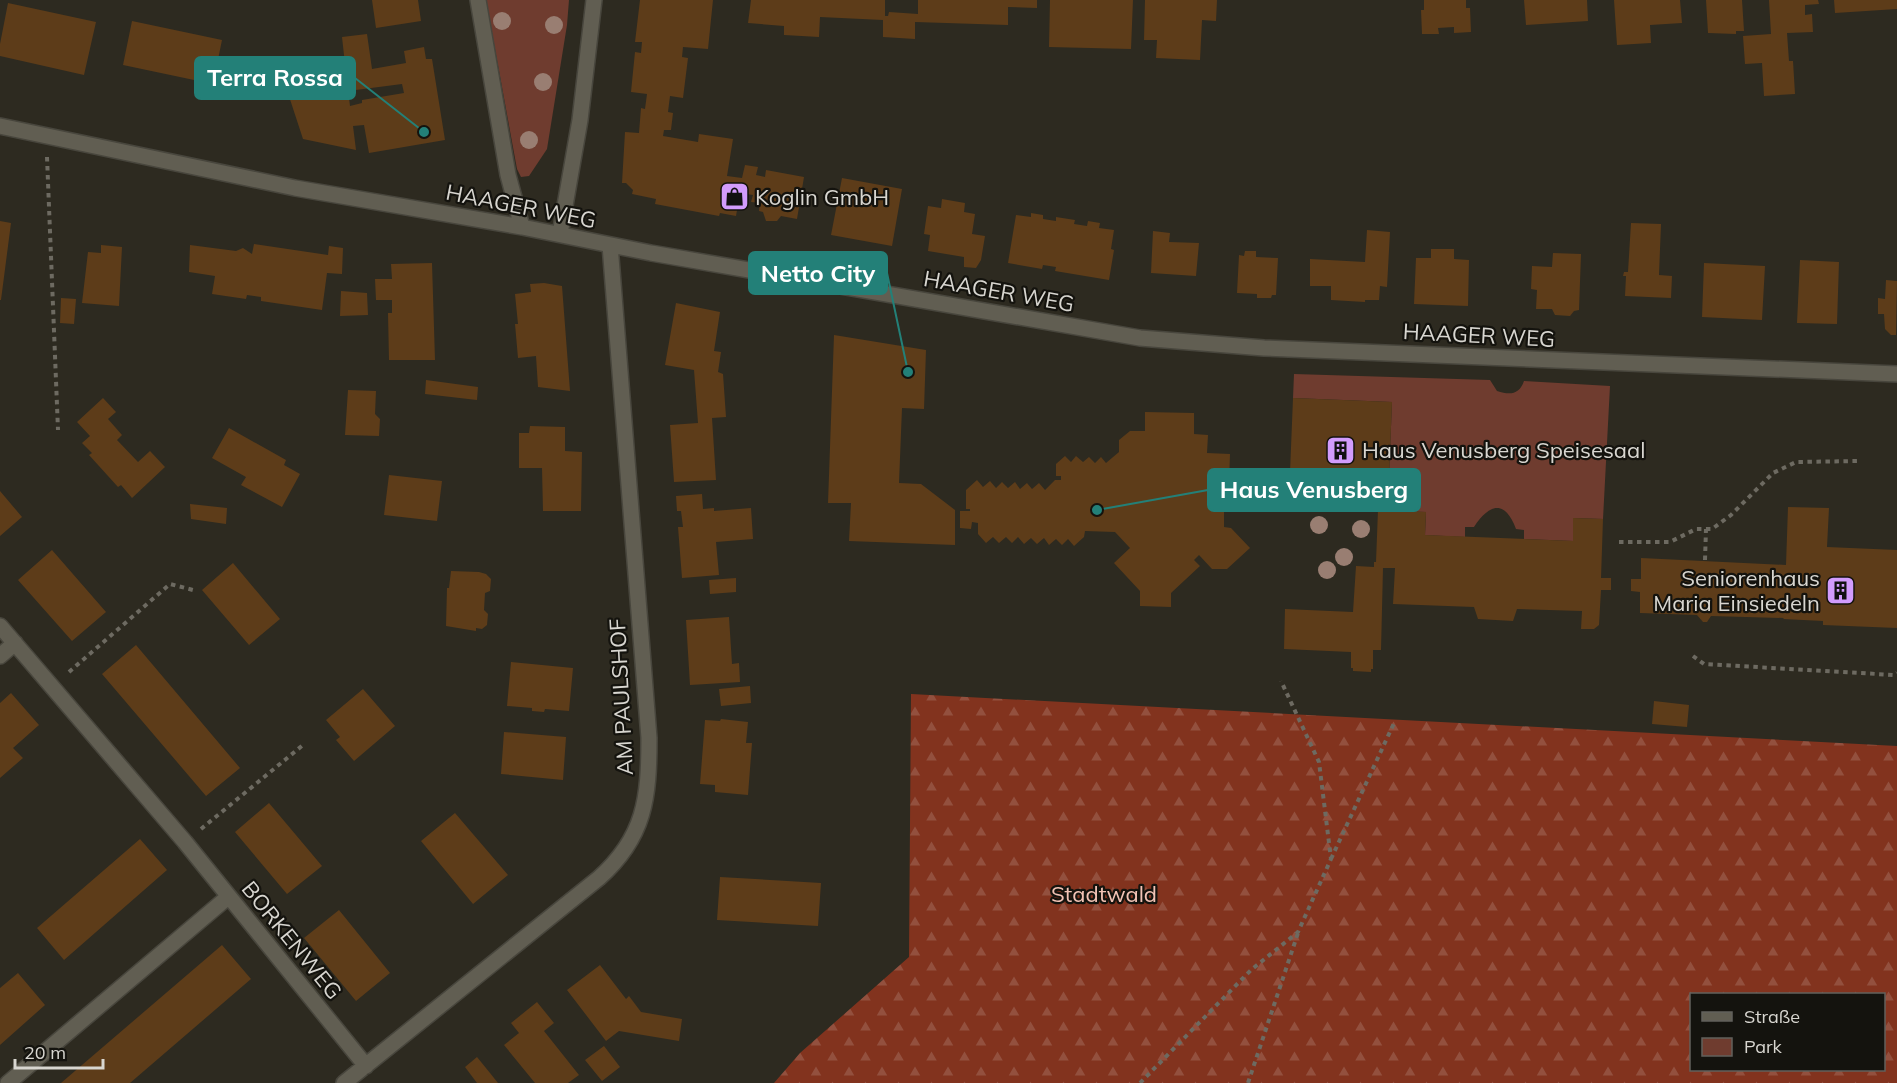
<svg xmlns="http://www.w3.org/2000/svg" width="1897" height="1083" viewBox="0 0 1897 1083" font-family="Mulish,sans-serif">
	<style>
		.green { fill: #6f3c2f }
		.forest { fill: url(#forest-firs); fill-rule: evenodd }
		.building { fill: #5d3c19; fill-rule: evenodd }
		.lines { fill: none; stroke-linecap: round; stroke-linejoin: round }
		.minor-casing { stroke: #48463d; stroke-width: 18 }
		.path { stroke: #6d6a61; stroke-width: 4; stroke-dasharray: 4.5 4.5; stroke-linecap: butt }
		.minor { stroke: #615e52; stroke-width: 15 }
		.tree { fill: #997e72 }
		.labels { text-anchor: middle; stroke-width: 4.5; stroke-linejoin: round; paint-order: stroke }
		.poi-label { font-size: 22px; fill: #d8d6d0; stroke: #14130e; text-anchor: start }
		.street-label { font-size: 22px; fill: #d8d6d0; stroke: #14130e }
		.park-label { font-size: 22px; fill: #f2c3b5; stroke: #14130e }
		.leader { fill: none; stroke: #238078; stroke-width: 2 }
		.callout-dot { fill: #238078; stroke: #14130e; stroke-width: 2 }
		.callout { fill: #238078; stroke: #238078; stroke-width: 2 }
		.callout-label { font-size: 24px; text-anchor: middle; font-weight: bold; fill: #fff }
	</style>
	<defs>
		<pattern id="forest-firs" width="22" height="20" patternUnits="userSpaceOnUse" patternTransform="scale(1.5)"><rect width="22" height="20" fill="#82331e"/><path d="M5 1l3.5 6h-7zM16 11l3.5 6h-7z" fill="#93503e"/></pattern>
	</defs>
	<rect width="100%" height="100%" fill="#2d2a20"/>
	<path class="green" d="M486,0H569L567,25L547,149L529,176L521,177L517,169Z
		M1294,374L1490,380L1497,391C1510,395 1519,395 1524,381L1610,386L1603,519L1574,518L1573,541L1524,539V530L1516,529C1505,500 1490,503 1474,527H1465V537L1425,535L1426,512L1398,511L1388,501L1392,402L1293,398Z"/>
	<path class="forest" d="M911,694L1897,746V1083H774L800,1053L909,957ZM1692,994H1884V1070H1692Z"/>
	<path class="building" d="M372,0H418L421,21L376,28Z
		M640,0H713L708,49L683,47L682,57L688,58L683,98L670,96L668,112L673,113L671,130H664L663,136L698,142L699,134L733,139L727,176L742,178L745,165L758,167L756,175L765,177L766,170L804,177L797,219L781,216L777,221H766L763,212L759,211L760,203L751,202L753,195L740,193L736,216L720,213L719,216L655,204L656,199L632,194L633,190L626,183H622L625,132L639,133L641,108L645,109L647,94L631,92L635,52L641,53L642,42H635Z
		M751,0H885V16H888L889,12L918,14V0H1037V8L1008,7V25L915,22V39L883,37V20L820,17L819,37L784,35V26L748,23Z
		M1050,0H1133L1131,49L1049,47Z
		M1145,0H1217L1216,21L1202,20L1200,60L1156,58L1157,40H1144Z
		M1424,0H1466V8H1470L1471,32L1454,33V27L1438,28L1439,34H1422L1421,10H1424Z
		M1524,0H1587L1588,21L1526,25Z
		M1614,0H1680L1682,23L1650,25L1651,43L1617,45Z
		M1706,0H1742L1744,31H1736V34L1708,33Z
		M1769,0H1818L1819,4L1805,5V15L1812,14L1813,32L1787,33L1789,61H1793L1795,94L1764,96L1762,63L1745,64L1743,36L1771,34Z
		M1834,0H1897V9L1835,13Z
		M8,3L96,22L84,75L0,56V44Z
		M132,21L222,40L213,84L123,65Z
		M367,34L372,69L406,63L404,51L424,47L426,59H432L445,140L369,153L364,125L353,126L356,150L303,139L284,81L346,73L342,37ZM402,84L404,93L362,100V103L350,106L348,91Z
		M842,178L902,189L892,246L831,235Z
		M942,199L965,203L964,212L975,214L972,234L985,236L981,260L976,268L964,267V257L928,251L930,235L924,234L928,206L941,208Z
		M1031,213L1043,215V219L1056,221V217L1075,220L1074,224L1087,226L1088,221L1100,223L1099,228L1114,230L1111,249L1114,250L1109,280L1055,271L1056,267L1043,265L1042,269L1008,263L1016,215L1031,217Z
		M0,221L11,223L1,300H0Z
		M1631,223L1661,224L1659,275L1672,276L1671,298L1625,296L1626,276H1623L1624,272H1628Z
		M1367,230L1390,232L1387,287L1380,286L1379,300H1365V302L1331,300V286H1310V259L1365,262Z
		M1153,231L1170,233L1169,242L1199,243L1196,276L1151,273Z
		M254,244L328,255L329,246L343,248L342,274L327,273L322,310L261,301V297L247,295L246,299L212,294L215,276L189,272L190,245L236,251L243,248L252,254Z
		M101,245L122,247L119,306L82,303L88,252L101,253Z
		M1431,249H1454V259L1469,260L1468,306L1414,304L1416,258H1431Z
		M1245,251H1256V257L1278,258L1276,295H1272L1271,298H1257V294L1237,293L1239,255L1244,256Z
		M1553,253L1581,254L1579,310L1574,311L1570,316L1555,315L1552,309H1536L1537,290L1531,289L1532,266L1552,267Z
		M1800,260L1839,262L1837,324L1797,323Z
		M432,263L435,360H389L388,313H392V300H376L375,279H392L391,264Z
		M1704,263L1765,266L1762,320L1702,317Z
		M1886,280L1897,281L1896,335H1891L1885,329L1884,314H1878V298L1885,299Z
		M544,283L562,286L570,391L538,387L536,356L518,358L515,324H518L515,294L531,292L530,284Z
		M341,291L367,293L368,315L340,316Z
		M61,298L76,299L74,324L60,323Z
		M676,303L720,312L714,351L721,352L718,372L723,374L726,417L712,418L716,480L674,482L670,425L698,423L694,370L665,365Z
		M834,335L926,350L924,409L902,408L899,483L921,484L955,510V545L849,541L851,503H828Z
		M426,380L478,387L477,400L425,394Z
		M348,390L376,391L375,414L380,419L379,436L345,435Z
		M103,398L116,412L108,419L122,435L117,440L138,462L150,451L165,467L132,498L121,485L118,487L89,455L92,453L82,443L90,436L77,422Z
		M1293,398L1392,402L1388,501L1289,497Z
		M1145,412L1194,413V434L1208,435L1207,453L1230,454L1229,485L1217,484V504L1224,505V527L1231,528L1250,548L1227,569H1212L1199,555L1194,560L1200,566L1171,593V607L1140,606V591L1114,563L1130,548L1115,532L1085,531L1084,537L1074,546L1068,539L1062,545L1056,539L1049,545L1044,538L1037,544L1031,538L1024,544L1018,537L1012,543L1006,537L999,543L993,537L986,543L978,534V523L972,522L971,529L960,528V511H970V509H966V490L977,480L983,487L990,481L996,488L1002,482L1008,488L1015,482L1020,489L1027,483L1032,489L1039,483L1045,490L1055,480H1061V476H1056V464L1065,456L1071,462L1076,456L1083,462L1089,457L1095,463L1101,457L1106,463L1119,452V440L1130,431H1145Z
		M530,426L565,427V451L582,452L581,511H543L542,468H519V433H529Z
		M229,428L286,460L284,465L300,474L282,507L241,485L246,477L212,458Z
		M389,475L442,481L437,521L384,515Z
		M0,491L22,517L0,536Z
		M702,494L703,509L714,508V511L751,508L753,539L716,542L719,575L682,578L678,527H683L681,511H677L676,496Z
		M190,504L227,508L226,524L191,519Z
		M1788,507L1829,508L1827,547L1897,550V628L1823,625V621L1783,619L1784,618L1711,616L1707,622H1703L1697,615L1640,613V592L1631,591V579H1641V558L1786,565Z
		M1378,510L1426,512L1425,535L1573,541V518L1603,519L1601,578H1611V590H1601L1599,625L1594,629H1581L1582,611L1517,609L1513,621L1478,619L1474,607L1393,604L1395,568H1383L1381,650H1373V669H1371V672L1353,671V668H1351V652L1284,649L1285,609L1353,612L1356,566L1374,567V562H1376Z
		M52,550L106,612L72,641L18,580Z
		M233,563L280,619L249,645L202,590Z
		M451,571L479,572L486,574L491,579L490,591L485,593L484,610L488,614L487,625L482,629L476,628V631L446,626L447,588H449Z
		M736,578V592L710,594L709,580Z
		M729,617L732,664L739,663L740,682L690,685L686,620Z
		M136,645L240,768L206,796L102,674Z
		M511,662L573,668L569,711L545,709L544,712L532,711V708L507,706Z
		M750,686L751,703L721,706L719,689Z
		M363,689L395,726L354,761L336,740L340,737L326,720Z
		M11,693L39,725L13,748L23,758L0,778V703Z
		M1654,701L1689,705L1687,727L1652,724Z
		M721,719L748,722L746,743H752L748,795L715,792V785L700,784L705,720L720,721Z
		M504,732L566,737L563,780L501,774Z
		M269,803L322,866L287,894L235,832Z
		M455,813L508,875L473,904L421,841Z
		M140,839L167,870L64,960L37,928Z
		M720,877L821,883L818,926L717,920Z
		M339,910L390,973L356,1001L304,938Z
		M222,945L251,979L130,1083H61Z
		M600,965L626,999L629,996L641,1012L682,1019L679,1041L619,1031L606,1041L567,990Z
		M18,973L45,1005L0,1045V988Z
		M537,1002L554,1023L544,1031L579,1075L568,1083H535L504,1045L519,1033L511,1023Z
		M604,1046L620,1067L602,1081L585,1060Z
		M477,1057L490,1073L498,1083H477L465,1067Z"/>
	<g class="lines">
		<defs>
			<path id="minor" d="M478,0L508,175L522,227
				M0,126L295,188L522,227L651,253L1140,338L1264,348L1897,374
				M560,234L580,120L594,0
				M0,626L185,842L366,1066
				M0,656L15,643
				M8,1083L228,897
				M344,1083L599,878C645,837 649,798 649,738L610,245"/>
		</defs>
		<use href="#minor" class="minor-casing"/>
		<path class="path" d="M47,157L58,430
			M1619,542H1670L1696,529H1712L1731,515L1773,473L1796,462L1860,461
			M1705,560L1706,529
			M1693,656L1704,664L1894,675L1897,673
			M69,672L170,584L193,590
			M201,829L303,745
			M1331,859L1395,721
			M1140,1083L1251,970L1298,932L1331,859L1319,762L1281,681
			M1248,1083L1298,933"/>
		<use href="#minor" class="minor"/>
	</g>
	<g class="tree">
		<circle cx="502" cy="21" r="9"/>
		<circle cx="554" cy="25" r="9"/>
		<circle cx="543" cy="82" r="9"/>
		<circle cx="529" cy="140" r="9"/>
		<circle cx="1319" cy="525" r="9"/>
		<circle cx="1361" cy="529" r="9"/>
		<circle cx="1344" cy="557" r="9"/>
		<circle cx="1327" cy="570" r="9"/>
	</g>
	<defs>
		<symbol id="shop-square" viewBox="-11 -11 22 22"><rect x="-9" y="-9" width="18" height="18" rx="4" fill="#d29cfd" stroke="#14130e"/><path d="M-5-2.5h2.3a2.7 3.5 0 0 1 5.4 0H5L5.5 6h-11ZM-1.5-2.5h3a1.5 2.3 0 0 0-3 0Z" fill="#111"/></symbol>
		<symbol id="building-square" viewBox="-11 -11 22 22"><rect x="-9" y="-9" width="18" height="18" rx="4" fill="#d29cfd" stroke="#14130e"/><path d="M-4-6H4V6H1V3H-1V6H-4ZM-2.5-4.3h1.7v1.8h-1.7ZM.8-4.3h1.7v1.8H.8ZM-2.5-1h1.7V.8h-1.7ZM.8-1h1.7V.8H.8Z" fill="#111"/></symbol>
	</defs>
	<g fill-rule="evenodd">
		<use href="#shop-square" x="718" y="180" width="33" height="33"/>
		<use href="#building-square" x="1324" y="434" width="33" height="33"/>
		<use href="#building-square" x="1824" y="574" width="33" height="33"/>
	</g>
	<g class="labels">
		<g class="poi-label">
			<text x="755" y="205">Koglin GmbH</text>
			<text x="1362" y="458">Haus Venusberg Speisesaal</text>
			<text x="1820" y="586" text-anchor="end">Seniorenhaus<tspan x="1820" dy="25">Maria Einsiedeln</tspan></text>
		</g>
		<g class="street-label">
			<text transform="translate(521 206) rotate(11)" y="8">HAAGER WEG</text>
			<text transform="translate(999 291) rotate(10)" y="8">HAAGER WEG</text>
			<text transform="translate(1479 335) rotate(3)" y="8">HAAGER WEG</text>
			<text transform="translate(621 697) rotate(-93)" y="8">AM PAULSHOF</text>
			<text transform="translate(292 940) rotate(51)" y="8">BORKENWEG</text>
		</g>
		<g class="park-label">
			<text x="1104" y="902">Stadtwald</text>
		</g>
	</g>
	<path class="leader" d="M424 132L355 78M908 372L887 273M1097 510L1208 490"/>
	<g class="callout-dot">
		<circle cx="424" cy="132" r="6"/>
		<circle cx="908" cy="372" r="6"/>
		<circle cx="1097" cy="510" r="6"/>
	</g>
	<g class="callout">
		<rect x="195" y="57" width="160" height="42" rx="6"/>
		<rect x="749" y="252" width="138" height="42" rx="6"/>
		<rect x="1208" y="469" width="212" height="42" rx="6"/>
	</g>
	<g class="callout-label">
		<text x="275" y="86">Terra Rossa</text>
		<text x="818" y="282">Netto City</text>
		<text x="1314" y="498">Haus Venusberg</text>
	</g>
	<rect x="1690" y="993" width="195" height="78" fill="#14130e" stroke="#62615c" stroke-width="1.5"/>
	<rect x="1702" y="1012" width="30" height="9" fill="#615e52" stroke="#62615c" stroke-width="1.5"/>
	<text x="1744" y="1023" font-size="18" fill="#d8d6d0">Straße</text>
	<rect x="1702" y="1038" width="30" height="18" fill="#6f3c2f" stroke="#62615c" stroke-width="1.5"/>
	<text x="1744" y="1053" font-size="18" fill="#d8d6d0">Park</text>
	<path d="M15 1059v9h88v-9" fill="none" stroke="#d8d6d0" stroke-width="3"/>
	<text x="24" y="1059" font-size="18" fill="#d8d6d0" stroke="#14130e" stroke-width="4.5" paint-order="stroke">20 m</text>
</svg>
